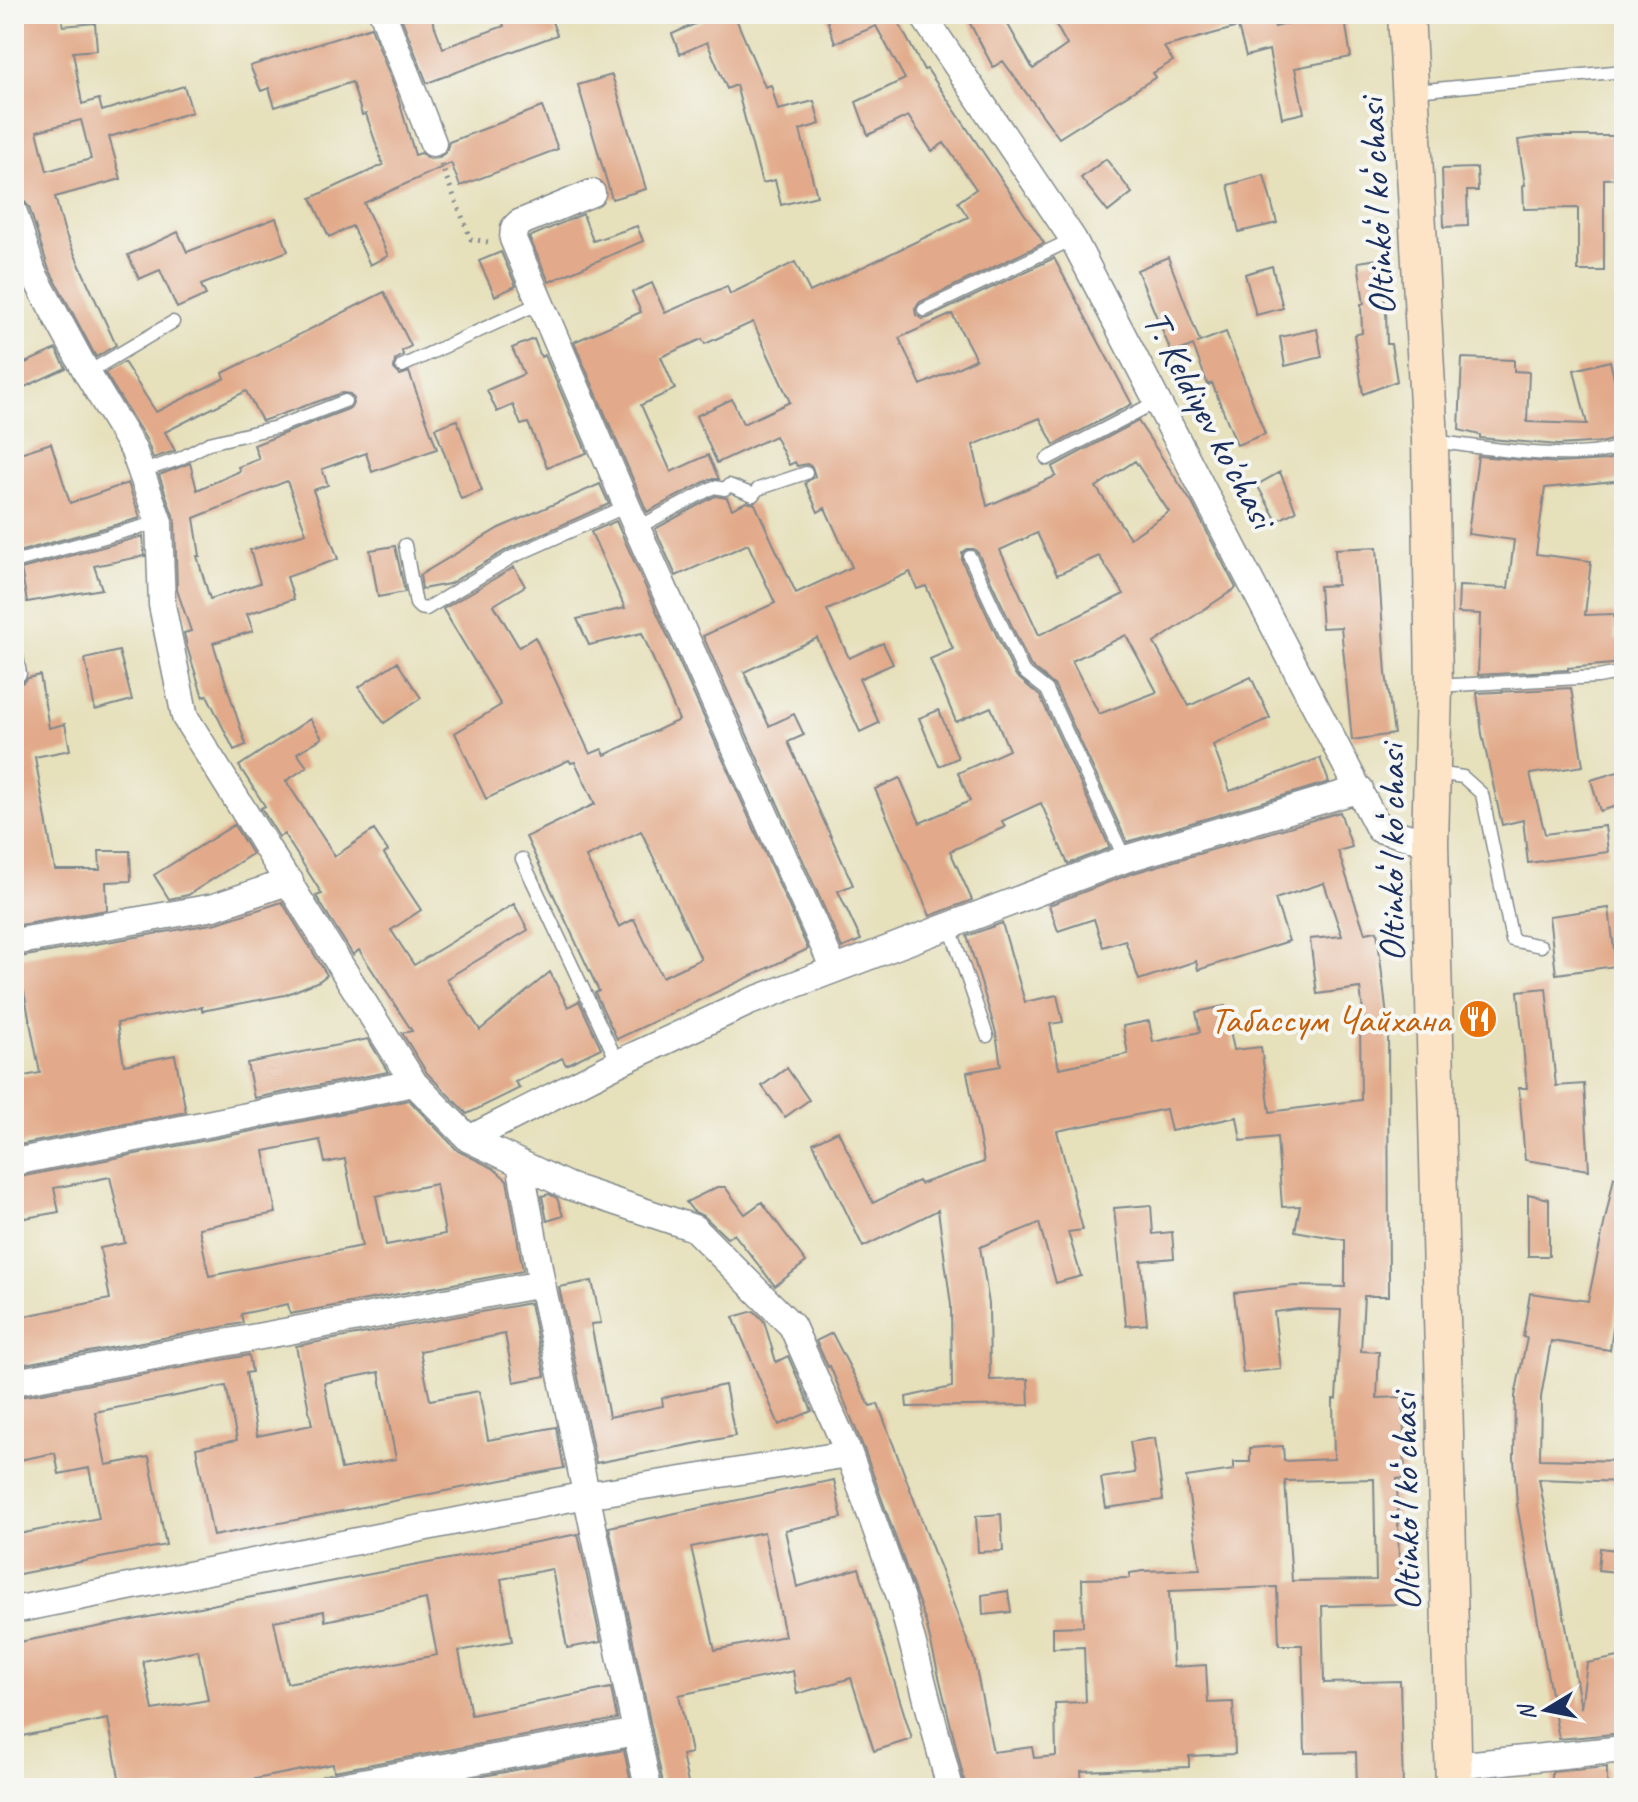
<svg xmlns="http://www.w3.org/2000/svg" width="1638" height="1802" viewBox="0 0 1638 1802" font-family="Caveat,sans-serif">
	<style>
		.building { fill: #e2aa8a; fill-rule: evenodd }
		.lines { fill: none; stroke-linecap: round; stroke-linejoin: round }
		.lane-casing { stroke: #80888c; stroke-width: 15 }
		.street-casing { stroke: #80888c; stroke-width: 29 }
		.secondary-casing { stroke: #80888c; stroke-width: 39 }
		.path { stroke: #80888c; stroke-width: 5; stroke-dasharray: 2 6; stroke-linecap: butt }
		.lane { stroke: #fff; stroke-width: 12 }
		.street { stroke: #fff; stroke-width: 26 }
		.secondary { stroke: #fee4c6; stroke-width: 36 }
		.labels { text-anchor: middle; stroke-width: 8; stroke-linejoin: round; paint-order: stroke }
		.street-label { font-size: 38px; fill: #1b2f5e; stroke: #f6f6f2 }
		.food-label { font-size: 38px; fill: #c56008; stroke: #f6f6f2; text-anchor: end }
	</style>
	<rect width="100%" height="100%" fill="#f6f6f2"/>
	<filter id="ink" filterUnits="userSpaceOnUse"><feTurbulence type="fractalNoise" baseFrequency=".0125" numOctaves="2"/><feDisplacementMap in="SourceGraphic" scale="16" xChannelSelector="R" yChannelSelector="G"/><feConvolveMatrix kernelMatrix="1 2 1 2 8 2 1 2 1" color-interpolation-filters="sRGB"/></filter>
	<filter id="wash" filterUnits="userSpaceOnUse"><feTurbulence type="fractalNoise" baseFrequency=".006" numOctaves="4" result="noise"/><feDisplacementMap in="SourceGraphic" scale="32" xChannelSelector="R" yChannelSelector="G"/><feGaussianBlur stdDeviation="1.8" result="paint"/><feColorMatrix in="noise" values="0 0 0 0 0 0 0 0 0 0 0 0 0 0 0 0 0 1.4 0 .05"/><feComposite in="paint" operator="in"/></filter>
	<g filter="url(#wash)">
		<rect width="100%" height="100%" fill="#e6e0bb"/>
		<g id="blocks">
			<path class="building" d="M14,14H62L63,26L95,23L97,50L73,52L82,104L99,99L102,111L184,86L192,112L109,137L121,179L55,197L65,233L116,345L96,357L48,267L29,207L24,201L14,197V182L20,181L14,158ZM81,120L91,159L47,171L37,131Z
				M411,14H430L443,48L504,26L499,14H549L557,35L427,83L401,17Z
				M718,14H734L765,87L771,85L778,110L814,101L820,124L800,130L817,196L781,205L775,180L762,183L736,85L727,89L707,42L680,54L672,34Z
				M825,14H905L896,18L924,70L927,69L1044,243L920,302L915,309L916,315L923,319L928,318L1054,258L1132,404L1054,445L1040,418L973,445L987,506L1056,476L1052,467L1138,421L1192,503L1236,588L1154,643L1189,706L1251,677L1270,718L1213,745L1230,791L1320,758L1329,782L1127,842L1055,686L1030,665L978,553L974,549H967L962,553V561L1015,675L1040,696L1110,848L1068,864L1041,803L1002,821L1005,827L950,851L972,900L930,916L875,789L900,778L920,823L970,801L958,773L1009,750L991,707L956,722L930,659L953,649L926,586L917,589L910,572L827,610L849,658L883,643L893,664L859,679L879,723L860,732L817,638L744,672L769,726L794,714L804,735L788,742L853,885L838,891L861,940L842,948L703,636L775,603L748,544L676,576L655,529L715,496L727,498L732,509L746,502L755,504L796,593L852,567L825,508L818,512L805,483L815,476L812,467L807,464L797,466L795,462L789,465L775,436L717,463L696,416L732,399L743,424L790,402L753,322L705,344L702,339L661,357L675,389L641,405L671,472L708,455L719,479H710L647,512L574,342L641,312L632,292L652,283L665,313L727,286L730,294L795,262L810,292L968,217L958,202L976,189L944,143L932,151L908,116L868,135L856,102L905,79L876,26L835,43ZM952,314L976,359L921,385L899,338ZM1135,461L1169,512L1130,538L1096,487ZM1037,533L1057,575L1099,556L1124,594L1039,635L1000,550ZM1126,635L1157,692L1099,714L1072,661Z
				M965,14H1002L1033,69L1067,45L1050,14H1271L1275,27L1323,14H1344L1351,57L1295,68L1304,113L1282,118L1269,50L1246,56L1238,27L1164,47L1173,61L1153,73L1156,77L1059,138L1003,61L993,67Z
				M371,27L397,94L415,155L421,153L430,159L438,158L446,152L449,142L542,107L558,149L460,186L451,163L364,203L388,256L370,265L352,226L329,237L311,198L383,165L366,114L362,115L352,82L275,107L269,88L261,91L250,66Z
				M612,75L646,189L612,199L578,85Z
				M1547,136H1624V178L1604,179V271H1578V208L1524,209L1523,185H1525L1518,140Z
				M1106,159L1132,193L1108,212L1081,178Z
				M1477,168L1478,191H1467L1468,226L1444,227L1442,169Z
				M1264,175L1277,223L1239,232L1228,185Z
				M583,214L593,241L637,226L643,241L549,282L529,237Z
				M276,218L288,251L201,285L206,295L177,308L160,270L139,279L128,255L178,232L187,252Z
				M501,252L516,286L495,296L479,261Z
				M1168,257L1200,342L1197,343L1226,332L1265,434L1237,445L1212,383L1208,385L1193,345L1172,354L1137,270Z
				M1379,259L1386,310L1387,344H1391L1397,381L1363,394L1354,335L1362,333L1361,304H1364L1358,262Z
				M1272,266L1283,308L1256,315L1245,274Z
				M384,292L411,346L402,351L403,355L395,360L394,369L400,375L409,372L437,449L372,472L366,453L322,469L328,485L313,490L338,559L287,577L294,599L247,614L253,631L213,643L246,745L234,750L207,695L203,697L187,647L184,633L191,631L177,590L175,521L159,475L190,463L197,490L240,471L238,467L259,459L254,445L348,409L352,406L354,399L350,394L342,393L262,421L246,391L165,432L175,451L153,458L147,441L105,373L124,362L156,412L225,378L223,373ZM287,481L306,533L250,550L260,583L210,599L197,556H200L194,518Z
				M1317,329L1322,357L1285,366L1280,337Z
				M534,339L541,357L545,355L587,453L547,467L528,423L521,425L513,405L497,412L487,390L524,374L512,348Z
				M56,349L66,368L14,392V368Z
				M1462,358L1514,360V371L1529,372L1527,422L1587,424L1574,370L1610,361L1624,420V436L1604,442L1558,445L1480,438V435L1459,430Z
				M457,420L482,491L461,499L435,428Z
				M51,443L70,503L128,483L140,518L18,552L14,536V455Z
				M1624,454V480L1545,488L1536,554L1591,561L1585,615L1614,614L1615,641L1624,634V663L1568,668V670L1478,675L1480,614L1458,613L1459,586L1508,588L1514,540L1468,534L1478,456L1558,463L1607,460Z
				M1280,472L1296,511L1277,521L1257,485Z
				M600,484L609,504L508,549L449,584L422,589L420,575L499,528Z
				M616,521L808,949L617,1039L595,993L599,991L526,837L595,804L575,762L571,763L569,760L486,799L455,733L501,705L443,609L514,567L525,586L494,605L519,647L535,637L590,754L602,749L605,755L679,720L642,633L589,645L577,619L625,608L591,532ZM641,831L701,959L662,977L634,919L619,927L586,857Z
				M143,536L144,556L94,566L102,589L27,602L21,569Z
				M395,546L405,592L378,597L370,550Z
				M1377,547L1386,673L1394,734L1352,740L1341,627L1322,628L1319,586L1337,585L1335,549Z
				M119,651L132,700L95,710L85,659Z
				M397,662L421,698L384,723L359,687Z
				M40,675L49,728L65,724L70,750L35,757L55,870H100L99,851H130L131,881L106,882L107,910L14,926V681L22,683L28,678Z
				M1571,688L1583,766L1530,774L1545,834L1605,826L1608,852L1528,863L1523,820L1502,825L1482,734L1477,693Z
				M939,710L958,758L939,766L919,718Z
				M310,719L322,738L297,753L307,767L286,781L335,856L374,830L388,851L384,854L421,910L391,930L414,965L514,904L528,930L446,979L480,1030L550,972L568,1007L579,1001L601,1048L566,1065L562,1058L515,1082L520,1088L467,1114L427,1073L402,1033L412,1031L359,950L353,955L316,896L322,894L284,834L279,837L261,808L265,806L239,766Z
				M1624,770V804L1600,811L1591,780Z
				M1340,812L1352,847L1338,851L1365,933L1377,931L1388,1026L1389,1296H1364L1361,1351L1379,1352L1377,1398L1403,1397L1405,1478L1397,1479L1400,1604L1322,1606L1324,1683L1400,1681L1403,1788H1357L1356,1752L1305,1753L1302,1645H1279L1277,1587L1169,1591L1173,1667L1206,1665L1208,1703L1233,1702L1235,1754L1189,1756V1767L1081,1771L1082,1788H966L926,1623L864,1449L830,1366L828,1367L816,1341L832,1333L870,1406L878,1404L974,1659L993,1752L1032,1747L1034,1758L1056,1756L1055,1703L1086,1702L1084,1647L1053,1648V1627L1083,1626L1082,1579L1130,1578V1573L1143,1571L1200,1569L1186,1477L1234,1470V1462H1250V1448L1283,1446L1284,1461L1334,1459L1333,1399H1336L1341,1310L1298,1309L1274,1312L1281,1369L1243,1373L1234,1293L1295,1286L1345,1287V1240L1295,1231L1300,1206L1282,1207L1277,1137L1241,1141L1237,1117L1171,1131L1166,1109L1057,1131L1083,1230L1068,1232L1081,1276L1056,1283L1039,1223L980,1247L989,1304L990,1380L1028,1379L1029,1405L907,1407L906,1397L952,1387L951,1305L938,1210L863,1247L813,1143L838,1131L873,1203L918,1181L920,1184L984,1162L967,1072L1001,1066L996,1033L967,936L1002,923L1025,1002L1057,995L1063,1022L1050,1024L1059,1068L1128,1054L1123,1026L1149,1021L1153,1042L1200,1032L1196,1012L1225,1006L1234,1050L1261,1047L1270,1112L1361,1100L1360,1029L1365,1028L1360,988L1317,994L1310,939L1342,936L1324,883L1275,899L1289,941L1198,970L1196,961L1139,980L1125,940L1103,947L1094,919L1058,931L1049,905L1130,874ZM1374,1479L1376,1580L1292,1581L1285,1481Z
				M234,825L252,854L188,895L169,899L154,875Z
				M282,902L327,975L319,981L285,995L202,1011V1007L117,1023L124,1065L175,1055L186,1112L14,1146V1078L40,1073L24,992L14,994V958L217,923Z
				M1609,908L1616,966L1556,974L1549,916Z
				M1546,988L1556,1086L1584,1084L1589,1170L1525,1160L1519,1088H1527L1518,991Z
				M368,1039L388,1072L254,1098L247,1063Z
				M787,1068L809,1100L785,1117L762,1086Z
				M409,1100L458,1151L493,1168L507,1180L523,1271L290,1314L288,1304L241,1314L243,1323L14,1366V1318L110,1299L100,1248L125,1243L110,1177L54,1188L59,1212L14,1220V1178ZM320,1140L325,1163L345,1159L362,1246L209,1276L199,1228L276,1213L264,1151ZM436,1184L445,1234L386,1245L376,1196Z
				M1614,1177L1624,1178V1281L1621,1295L1618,1294L1610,1350L1551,1341L1541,1397L1540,1459L1624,1461V1482L1539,1479L1581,1708L1587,1663L1624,1656V1733L1559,1739L1517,1505L1514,1458L1515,1396L1527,1338L1523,1337L1530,1293L1588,1301Z
				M717,1187H725L745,1214L762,1202L806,1262L775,1286L734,1234L727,1238L705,1217L693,1211L686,1202Z
				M549,1194L557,1198L563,1216L547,1221L542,1196Z
				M1528,1194L1549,1199V1256H1528Z
				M1151,1205L1153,1234L1172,1232L1174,1258L1141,1261L1147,1324L1126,1326L1114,1208Z
				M592,1281L601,1323L591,1324L609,1417L663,1406L662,1398L725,1385L735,1436L596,1463L559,1287Z
				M530,1303L545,1376L514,1382L505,1334L420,1351L430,1400L479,1391L488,1440L556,1427L564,1468L213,1536L196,1448L237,1440L226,1386L95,1412L106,1465L149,1457L166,1545L14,1575V1535L99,1518L89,1468L59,1474L55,1453L14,1461V1398L249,1355L252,1372L246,1373L257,1436L312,1425L296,1346ZM379,1372L396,1459L341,1469L324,1383Z
				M754,1311L764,1321L776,1362L788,1356L812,1411L779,1425L733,1317Z
				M1155,1438L1163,1500L1106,1508L1101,1478L1135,1473L1130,1442Z
				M834,1480L842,1518L785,1530L797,1587L859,1568L912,1739L874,1751L851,1678L797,1694L793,1671L679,1695L691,1753L682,1755L689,1788H664L609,1527ZM764,1532L785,1636L715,1650L691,1547Z
				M1001,1514L1003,1551L978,1552L976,1516Z
				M578,1534L601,1642L567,1648L552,1569L501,1579L512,1641L459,1651L471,1715L611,1688L617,1719L334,1771L333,1764L208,1788H121L108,1719L17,1737L14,1720V1643ZM426,1599L437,1655L287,1683L274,1621L324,1611L325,1621ZM198,1650L208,1700L153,1710L143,1661Z
				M1600,1548L1624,1551V1573L1598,1570Z
				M1008,1591L1011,1612L983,1615L982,1595Z
				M624,1750L632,1788H418Z
				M1607,1767V1788H1552V1772Z"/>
		</g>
	</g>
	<g filter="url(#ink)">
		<use href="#blocks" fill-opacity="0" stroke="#80888c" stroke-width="2"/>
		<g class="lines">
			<defs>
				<path id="lane" d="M1415,91L1624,71
					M924,310L1073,239
					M402,366L540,303
					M87,373L173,322
					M1433,441C1479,447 1583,465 1624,445
					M1047,459L1158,401
					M140,472L179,459L209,443L277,427L345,401
					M637,528L714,487L725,489L729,485L753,495L758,489L806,473
					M405,545L416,604L420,608L426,609L512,557L627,506
					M970,557L1023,671L1047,690L1125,859
					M14,562L159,522
					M14,639L20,674
					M1436,686L1598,677L1624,672
					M1436,773L1463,777L1482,794L1512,940L1541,946
					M522,859L618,1063
					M950,927L987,1036"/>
				<path id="street" d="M383,14L433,143
					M922,14L1073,239L1379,829L1430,843
					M592,193L519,223L514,228L513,239L627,506L834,969
					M14,213L33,273L87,373L133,449L159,522L162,605L185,717L414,1083L469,1139L568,1186L694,1228L792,1326L849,1454L901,1599L950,1788
					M14,942L214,907L290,881
					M469,1139L618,1063L749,1002L1125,859L1360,789
					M14,1162L414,1083
					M520,1163L542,1284L648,1788
					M14,1382L542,1284
					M14,1610L586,1495L849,1454
					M1453,1766L1624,1749
					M329,1788L636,1732"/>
				<path id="secondary" d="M1406,14L1430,440L1434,687L1430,843L1454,1788"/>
			</defs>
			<use href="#lane" class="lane-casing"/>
			<use href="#street" class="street-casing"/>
			<use href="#secondary" class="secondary-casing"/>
			<path class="path" d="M441,164L471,239L488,242"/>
			<use href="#lane" class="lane"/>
			<use href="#street" class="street"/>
			<use href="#secondary" class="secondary"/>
		</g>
	</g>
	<defs>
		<symbol id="restaurant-disc" viewBox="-11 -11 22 22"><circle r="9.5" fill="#e8710a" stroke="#f6f6f2"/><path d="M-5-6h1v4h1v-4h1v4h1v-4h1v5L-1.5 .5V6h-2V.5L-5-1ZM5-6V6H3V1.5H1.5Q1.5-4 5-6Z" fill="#fff"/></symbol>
	</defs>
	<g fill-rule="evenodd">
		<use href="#restaurant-disc" x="1456" y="997" width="44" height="44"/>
	</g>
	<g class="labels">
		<g class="street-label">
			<text transform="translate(1376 207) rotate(-93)" y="13">Oltinkoʻl koʻchasi</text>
			<text transform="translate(1210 419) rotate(62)" y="13">T. Keldiyev ko'chasi</text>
			<text transform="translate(1391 853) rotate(-90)" y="13">Oltinkoʻl koʻchasi</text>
			<text transform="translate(1405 1502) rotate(-91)" y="13">Oltinkoʻl koʻchasi</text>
		</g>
		<g class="food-label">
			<text x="1450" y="1032">Табассум Чайхана</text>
		</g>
	</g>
	<rect width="1638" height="1802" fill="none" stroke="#f6f6f2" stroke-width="48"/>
	<g transform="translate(1546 1710) rotate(260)" stroke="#f6f6f2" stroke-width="6" paint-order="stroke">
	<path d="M0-6L14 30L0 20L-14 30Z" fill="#1b2f5e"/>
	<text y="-12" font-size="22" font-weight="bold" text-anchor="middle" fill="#1b2f5e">N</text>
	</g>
</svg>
